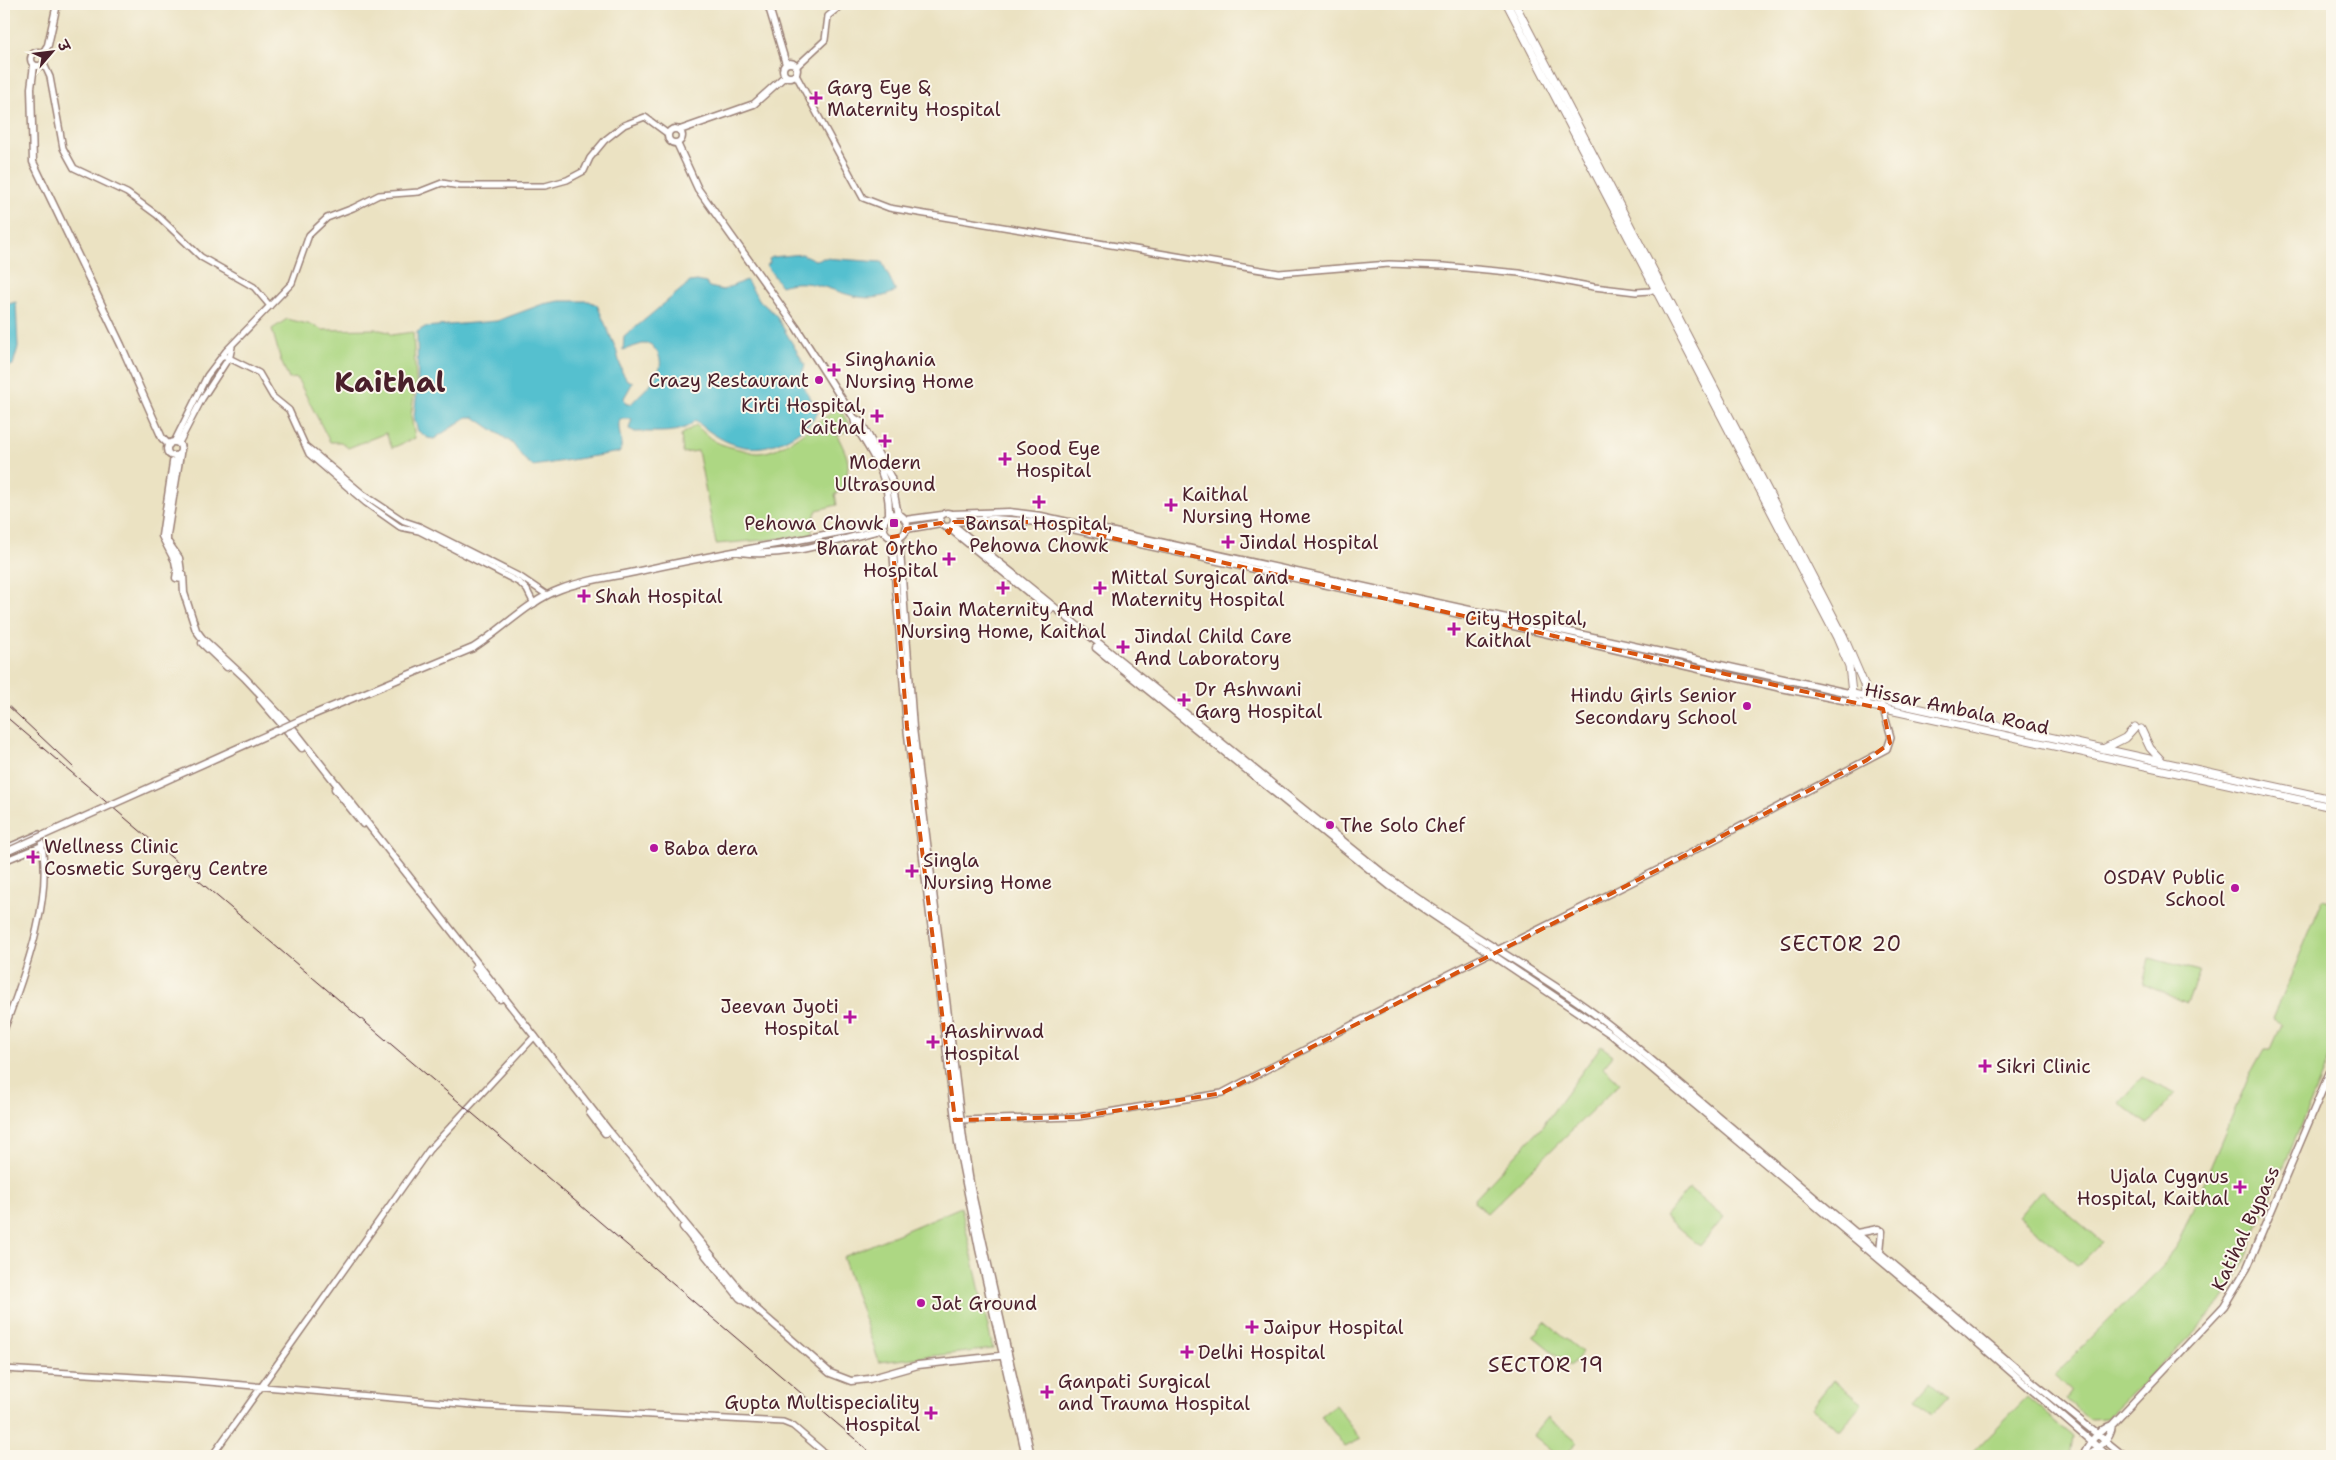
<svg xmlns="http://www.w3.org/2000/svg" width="2336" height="1460" viewBox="0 0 2336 1460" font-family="'Shantell Sans','Playpen Sans Deva',sans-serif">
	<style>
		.green { fill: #add783; stroke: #7c7b57 }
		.water { fill: #54c0cf; stroke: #4f707d }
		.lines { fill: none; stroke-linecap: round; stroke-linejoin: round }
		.minor-casing { stroke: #9a8076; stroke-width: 8 }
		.major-casing { stroke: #9a8076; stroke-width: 9 }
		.highway-casing { stroke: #9a8076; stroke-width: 9 }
		.minor { stroke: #fff; stroke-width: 5 }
		.major { stroke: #fff; stroke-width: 6 }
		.highway { stroke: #fff; stroke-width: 7 }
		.rail { stroke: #4a1f2b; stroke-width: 1 }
		.major-bridge-casing { stroke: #9a8076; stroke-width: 9; stroke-linecap: butt }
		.major-bridge { stroke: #fff; stroke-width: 6 }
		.marked { fill: none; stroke: #d8530f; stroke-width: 4; stroke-dasharray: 10 6; stroke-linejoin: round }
		.poi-dot { fill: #b5179e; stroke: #fbf7ec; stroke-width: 2 }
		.labels { text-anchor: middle; stroke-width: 4; stroke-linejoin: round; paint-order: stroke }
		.poi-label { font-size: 19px; fill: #4a1f2b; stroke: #fbf7ec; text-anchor: start }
		.street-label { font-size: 19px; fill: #4a1f2b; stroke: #fbf7ec }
		.quarter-label { font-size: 21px; letter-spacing: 1px; fill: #4a1f2b; stroke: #fbf7ec }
		.town-label { font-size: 29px; font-weight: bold; fill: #4a1f2b; stroke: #fbf7ec }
	</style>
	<rect width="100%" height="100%" fill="#fbf7ec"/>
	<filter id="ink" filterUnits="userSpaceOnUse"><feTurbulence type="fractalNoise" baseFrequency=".02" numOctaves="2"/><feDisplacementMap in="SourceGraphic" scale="10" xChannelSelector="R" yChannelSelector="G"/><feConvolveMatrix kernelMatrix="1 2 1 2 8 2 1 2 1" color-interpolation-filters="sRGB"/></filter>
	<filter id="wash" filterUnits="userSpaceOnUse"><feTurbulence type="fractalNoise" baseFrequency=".0096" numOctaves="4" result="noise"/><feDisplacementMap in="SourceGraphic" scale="20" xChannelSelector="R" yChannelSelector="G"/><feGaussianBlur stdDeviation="1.12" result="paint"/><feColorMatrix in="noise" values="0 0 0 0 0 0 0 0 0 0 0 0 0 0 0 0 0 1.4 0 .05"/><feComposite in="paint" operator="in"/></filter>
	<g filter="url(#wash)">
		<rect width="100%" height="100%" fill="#ebe2c2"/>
		<path class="green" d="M287,319L316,326L322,330L375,329L389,332L391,335L413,332L416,382L411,416L415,438L392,448L386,433L348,448L341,442H330L297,378L289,379L281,361L272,329Z
			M839,408L852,429L837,435C850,461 851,463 842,491L835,494L837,505L817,510L812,522V536L716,544L698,451L683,453L681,435L696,425C712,441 716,444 739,449C745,450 752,453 758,453C786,452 814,422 839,408Z
			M2323,899L2332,902V1051L2251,1245L2234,1282L2220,1303L2196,1330L2106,1418L2088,1419L2066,1399L2072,1391L2054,1375L2163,1266L2179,1241L2250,1074L2264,1049H2271L2282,1024L2273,1019Z
			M2149,958L2200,971L2187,1003L2143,984Z
			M1601,1046L1613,1055L1603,1067L1620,1083L1487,1213L1474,1202L1475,1198L1541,1128Z
			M2142,1077L2176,1093L2148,1125L2120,1103Z
			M1689,1188L1724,1217L1700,1246L1665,1217Z
			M2041,1190L2102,1242L2078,1266L2019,1216Z
			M961,1207L993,1349L879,1362L843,1257Z
			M1545,1322L1582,1352L1570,1366L1533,1336Z
			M1833,1380L1862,1404L1840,1431L1811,1408Z
			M1930,1382L1948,1397L1932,1414L1915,1399Z
			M2027,1397L2073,1436L2070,1456H1969Z
			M1335,1405L1361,1439L1345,1447L1321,1416Z
			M1548,1417L1577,1442L1565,1456H1558L1533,1435Z"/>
		<path class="water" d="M802,254L815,260L824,258L882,262L896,291C854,314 822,271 781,286L766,265L770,263L769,259L773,257Z
			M746,280L761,302L775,314L805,365L800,380C805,391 813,400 818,412C813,422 806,426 797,433C758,458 728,449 695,420C683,436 654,431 635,432L629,429L632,419H620C616,429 624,441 620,452L533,466L524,459L512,443L474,417H467L434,439L428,438L418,431L414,417L418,382L417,332L425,327L497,321L543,304L560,301H589L597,305L616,349L622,372L627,380L633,382L624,398L626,404H631C647,386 676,367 650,344H642L623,350L624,337L690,282L697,281L706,283L709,287L723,290Z
			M16,302L18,347L13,365L4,368V305Z"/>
	</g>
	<g filter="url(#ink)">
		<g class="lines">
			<defs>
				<path id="minor" d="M44,64L50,77L63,148L74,168L127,193L157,215L201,257L254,287L270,306
					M796,67L825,40L828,16L843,4
					M796,75L863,198L889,208L1279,273L1389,264L1444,266L1519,273L1594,287L1636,292L1650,291L1657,288
					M223,355L259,373L273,397L289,410L309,454L366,503L400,527L419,531L520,583L527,590L534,604
					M174,442L207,376L226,351L292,283L309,235L327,218L353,208L379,195L419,192L442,183L460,186H545L567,180L584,171L590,158L605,140L624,125L645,117L668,134
					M179,443L202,399L230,356L232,347
					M307,447L363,494L404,521L419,526L522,578L547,595
					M4,849L39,834C57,891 24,976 4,1030
					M4,861L43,845
					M959,1120L1078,1117L1222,1093L1439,979L1663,867L1887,749L1891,737L1882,706
					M4,1369L186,1380L484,1406L783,1422L793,1426L828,1456
					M212,1456L429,1150L535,1036"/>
				<path id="major" d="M768,4L786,64
					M31 59a7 7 0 1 1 14 0a7 7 0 1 1-14 0Z
					M43,53L48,45L57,4
					M783 70a7 7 0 1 1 14 0a7 7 0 1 1-14 0Z
					M34,65L31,88L33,162L121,345L162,438L169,445
					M668 136a7 7 0 1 1 14 0a7 7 0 1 1-14 0Z
					M680,130L754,104L785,76
					M677,143L698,189L796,327L854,418L856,427C875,457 890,479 889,516
					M854,418L861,422L891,478L898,515
					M167 449a7 7 0 1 1 14 0a7 7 0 1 1-14 0Z
					M180,454L167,535V541L179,558L181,572
					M174,456L162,536L175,561L177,572
					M940 520a7 7 0 1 1 14 0a7 7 0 1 1-14 0Z
					M952,514L1009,512L1041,516L1853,694
					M883 526a12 12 0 1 1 24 0a12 12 0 1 1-24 0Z
					M905,520L942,515
					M954,522L993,519L1040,522L1505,624L1781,688L1853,702
					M953,525L1385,875C1460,931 1544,973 1617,1031L2034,1383L2124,1456
					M948,527L1050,610
					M906,529L941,523
					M892,537L907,727L958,1143L979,1249L1026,1456
					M899,537L913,728L963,1139L971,1189L1031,1456
					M740,552C787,558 838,540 884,529
					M182,579L176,578L177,572H180L183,574L184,593L196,630L202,638L244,677L294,730L609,1131L753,1306L830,1373L851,1381L869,1379L918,1365L1008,1355
					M202,643L227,667
					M473,648C502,630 528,601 561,589C584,580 611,577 635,572C717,553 801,541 884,523
					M1096,648L1390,886L1612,1035L1941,1311L2108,1456
					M260,699L302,748
					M335,789L363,824
					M475,968L500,999
					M590,1113L605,1133
					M683,1227L740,1298L752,1306
					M1857,1233L1878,1229
					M1880,1252L1882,1231
					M2084,1455C2097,1452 2111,1438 2112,1425
					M2083,1456C2087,1445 2099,1429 2112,1425L2224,1306L2247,1268L2332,1067"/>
				<path id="highway" d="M1507,4L1837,638L1849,666L1853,702L2332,807
					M1515,4L1843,635L1864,684L1867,705
					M1853,694L2332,799
					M2141,729L2150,748L2162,761
					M2103,749L2125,738L2135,727"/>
			</defs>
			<use href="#minor" class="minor-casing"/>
			<use href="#major" class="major-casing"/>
			<use href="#highway" class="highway-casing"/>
			<use href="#minor" class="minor"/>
			<use href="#major" class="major"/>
			<use href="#highway" class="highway"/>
			<path class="rail" d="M4,702L73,767
				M4,715L875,1456"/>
			<defs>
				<path id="major-bridge" d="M4,853L305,718L473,648"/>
			</defs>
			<use href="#major-bridge" class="major-bridge-casing"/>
			<use href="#major-bridge" class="major-bridge"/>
		</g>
	</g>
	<path class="marked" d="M954,522H1040L1883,709L1890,743L1867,760L1663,867L1222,1093L1078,1117L955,1120L907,727L892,537L903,535L906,529L941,523L949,533Z"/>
	<g class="poi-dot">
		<path d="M813.5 90.5h5v5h5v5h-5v5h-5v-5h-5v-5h5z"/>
		<path d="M831.5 362.5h5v5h5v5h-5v5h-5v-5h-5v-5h5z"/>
		<circle cx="819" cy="380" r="5"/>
		<path d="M874.5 408.5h5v5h5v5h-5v5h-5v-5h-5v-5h5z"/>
		<path d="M882.5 433.5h5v5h5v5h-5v5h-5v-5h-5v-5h5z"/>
		<path d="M1002.5 451.5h5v5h5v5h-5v5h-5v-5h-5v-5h5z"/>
		<path d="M1036.5 494.5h5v5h5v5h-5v5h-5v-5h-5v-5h5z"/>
		<path d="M1168.5 497.5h5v5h5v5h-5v5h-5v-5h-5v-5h5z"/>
		<rect x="889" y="518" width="10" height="10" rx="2.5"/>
		<path d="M1225.5 534.5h5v5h5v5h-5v5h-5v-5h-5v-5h5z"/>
		<path d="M946.5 551.5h5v5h5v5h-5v5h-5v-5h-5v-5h5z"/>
		<path d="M1000.5 580.5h5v5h5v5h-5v5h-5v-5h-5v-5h5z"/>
		<path d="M1097.5 580.5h5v5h5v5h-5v5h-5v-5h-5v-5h5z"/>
		<path d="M581.5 588.5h5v5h5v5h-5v5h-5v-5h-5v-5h5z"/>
		<path d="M1451.5 621.5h5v5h5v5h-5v5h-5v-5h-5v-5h5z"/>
		<path d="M1120.5 639.5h5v5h5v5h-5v5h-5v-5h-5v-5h5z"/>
		<path d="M1181.5 692.5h5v5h5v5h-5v5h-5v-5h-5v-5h5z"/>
		<circle cx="1747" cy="706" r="5"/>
		<circle cx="1330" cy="825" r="5"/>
		<circle cx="654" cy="848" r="5"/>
		<path d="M30.5 849.5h5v5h5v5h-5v5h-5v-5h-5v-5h5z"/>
		<path d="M909.5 863.5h5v5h5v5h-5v5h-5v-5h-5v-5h5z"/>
		<circle cx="2235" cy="888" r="5"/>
		<path d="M847.5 1009.5h5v5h5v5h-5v5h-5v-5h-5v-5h5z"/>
		<path d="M930.5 1034.5h5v5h5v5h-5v5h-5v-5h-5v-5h5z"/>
		<path d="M1982.5 1058.5h5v5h5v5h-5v5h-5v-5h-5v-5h5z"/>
		<path d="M2237.5 1179.5h5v5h5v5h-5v5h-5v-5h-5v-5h5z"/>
		<circle cx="921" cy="1303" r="5"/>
		<path d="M1249.5 1319.5h5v5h5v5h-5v5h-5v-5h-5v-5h5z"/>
		<path d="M1184.5 1344.5h5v5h5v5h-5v5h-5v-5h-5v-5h5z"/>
		<path d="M1044.5 1384.5h5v5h5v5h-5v5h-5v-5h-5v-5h5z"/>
		<path d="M928.5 1405.5h5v5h5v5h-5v5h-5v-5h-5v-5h5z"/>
	</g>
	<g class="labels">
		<g class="poi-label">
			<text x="827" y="94">Garg Eye &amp;<tspan x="827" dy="22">Maternity Hospital</tspan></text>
			<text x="845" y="366">Singhania<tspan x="845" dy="22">Nursing Home</tspan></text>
			<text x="809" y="387" text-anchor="end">Crazy Restaurant</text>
			<text x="866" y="412" text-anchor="end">Kirti Hospital,<tspan x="866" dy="22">Kaithal</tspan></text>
			<text x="1016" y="455">Sood Eye<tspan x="1016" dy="22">Hospital</tspan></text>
			<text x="885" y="469" text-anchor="middle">Modern<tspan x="885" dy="22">Ultrasound</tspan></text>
			<text x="1182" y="501">Kaithal<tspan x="1182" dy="22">Nursing Home</tspan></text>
			<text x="884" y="530" text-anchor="end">Pehowa Chowk</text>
			<text x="1039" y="530" text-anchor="middle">Bansal Hospital,<tspan x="1039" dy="22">Pehowa Chowk</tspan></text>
			<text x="1239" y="549">Jindal Hospital</text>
			<text x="938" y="555" text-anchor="end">Bharat Ortho<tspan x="938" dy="22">Hospital</tspan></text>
			<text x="1111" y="584">Mittal Surgical and<tspan x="1111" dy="22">Maternity Hospital</tspan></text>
			<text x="595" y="603">Shah Hospital</text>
			<text x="1003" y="616" text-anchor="middle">Jain Maternity And<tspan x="1003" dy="22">Nursing Home, Kaithal</tspan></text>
			<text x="1465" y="625">City Hospital,<tspan x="1465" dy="22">Kaithal</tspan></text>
			<text x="1134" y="643">Jindal Child Care<tspan x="1134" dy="22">And Laboratory</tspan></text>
			<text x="1195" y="696">Dr Ashwani<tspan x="1195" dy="22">Garg Hospital</tspan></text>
			<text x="1737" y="702" text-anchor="end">Hindu Girls Senior<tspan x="1737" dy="22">Secondary School</tspan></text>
			<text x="1340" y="832">The Solo Chef</text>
			<text x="44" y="853">Wellness Clinic<tspan x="44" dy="22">Cosmetic Surgery Centre</tspan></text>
			<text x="664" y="855">Baba dera</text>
			<text x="923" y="867">Singla<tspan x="923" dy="22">Nursing Home</tspan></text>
			<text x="2225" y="884" text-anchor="end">OSDAV Public<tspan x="2225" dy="22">School</tspan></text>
			<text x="839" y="1013" text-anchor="end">Jeevan Jyoti<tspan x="839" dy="22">Hospital</tspan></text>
			<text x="944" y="1038">Aashirwad<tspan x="944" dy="22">Hospital</tspan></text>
			<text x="1996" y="1073">Sikri Clinic</text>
			<text x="2229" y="1183" text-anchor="end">Ujala Cygnus<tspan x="2229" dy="22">Hospital, Kaithal</tspan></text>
			<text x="931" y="1310">Jat Ground</text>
			<text x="1263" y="1334">Jaipur Hospital</text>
			<text x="1198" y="1359">Delhi Hospital</text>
			<text x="1058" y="1388">Ganpati Surgical<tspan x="1058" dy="22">and Trauma Hospital</tspan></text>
			<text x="920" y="1409" text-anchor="end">Gupta Multispeciality<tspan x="920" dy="22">Hospital</tspan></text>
		</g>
		<g class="street-label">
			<text transform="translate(1957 708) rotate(12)" y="7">Hissar Ambala Road</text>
			<text transform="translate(2245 1228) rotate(-65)" y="7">Katihal Bypass</text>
		</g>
		<g class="quarter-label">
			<text x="1841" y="951">SECTOR 20</text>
			<text x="1546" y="1372">SECTOR 19</text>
		</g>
		<g class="town-label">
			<text x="390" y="392">Kaithal</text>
		</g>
	</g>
	<rect width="2336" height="1460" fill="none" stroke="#fbf7ec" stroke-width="20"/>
	<g transform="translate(52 52) rotate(62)" stroke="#fbf7ec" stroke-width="4" paint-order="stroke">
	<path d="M0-4L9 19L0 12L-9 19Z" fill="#4a1f2b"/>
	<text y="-8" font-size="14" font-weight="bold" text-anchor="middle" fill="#4a1f2b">उ</text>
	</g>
</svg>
